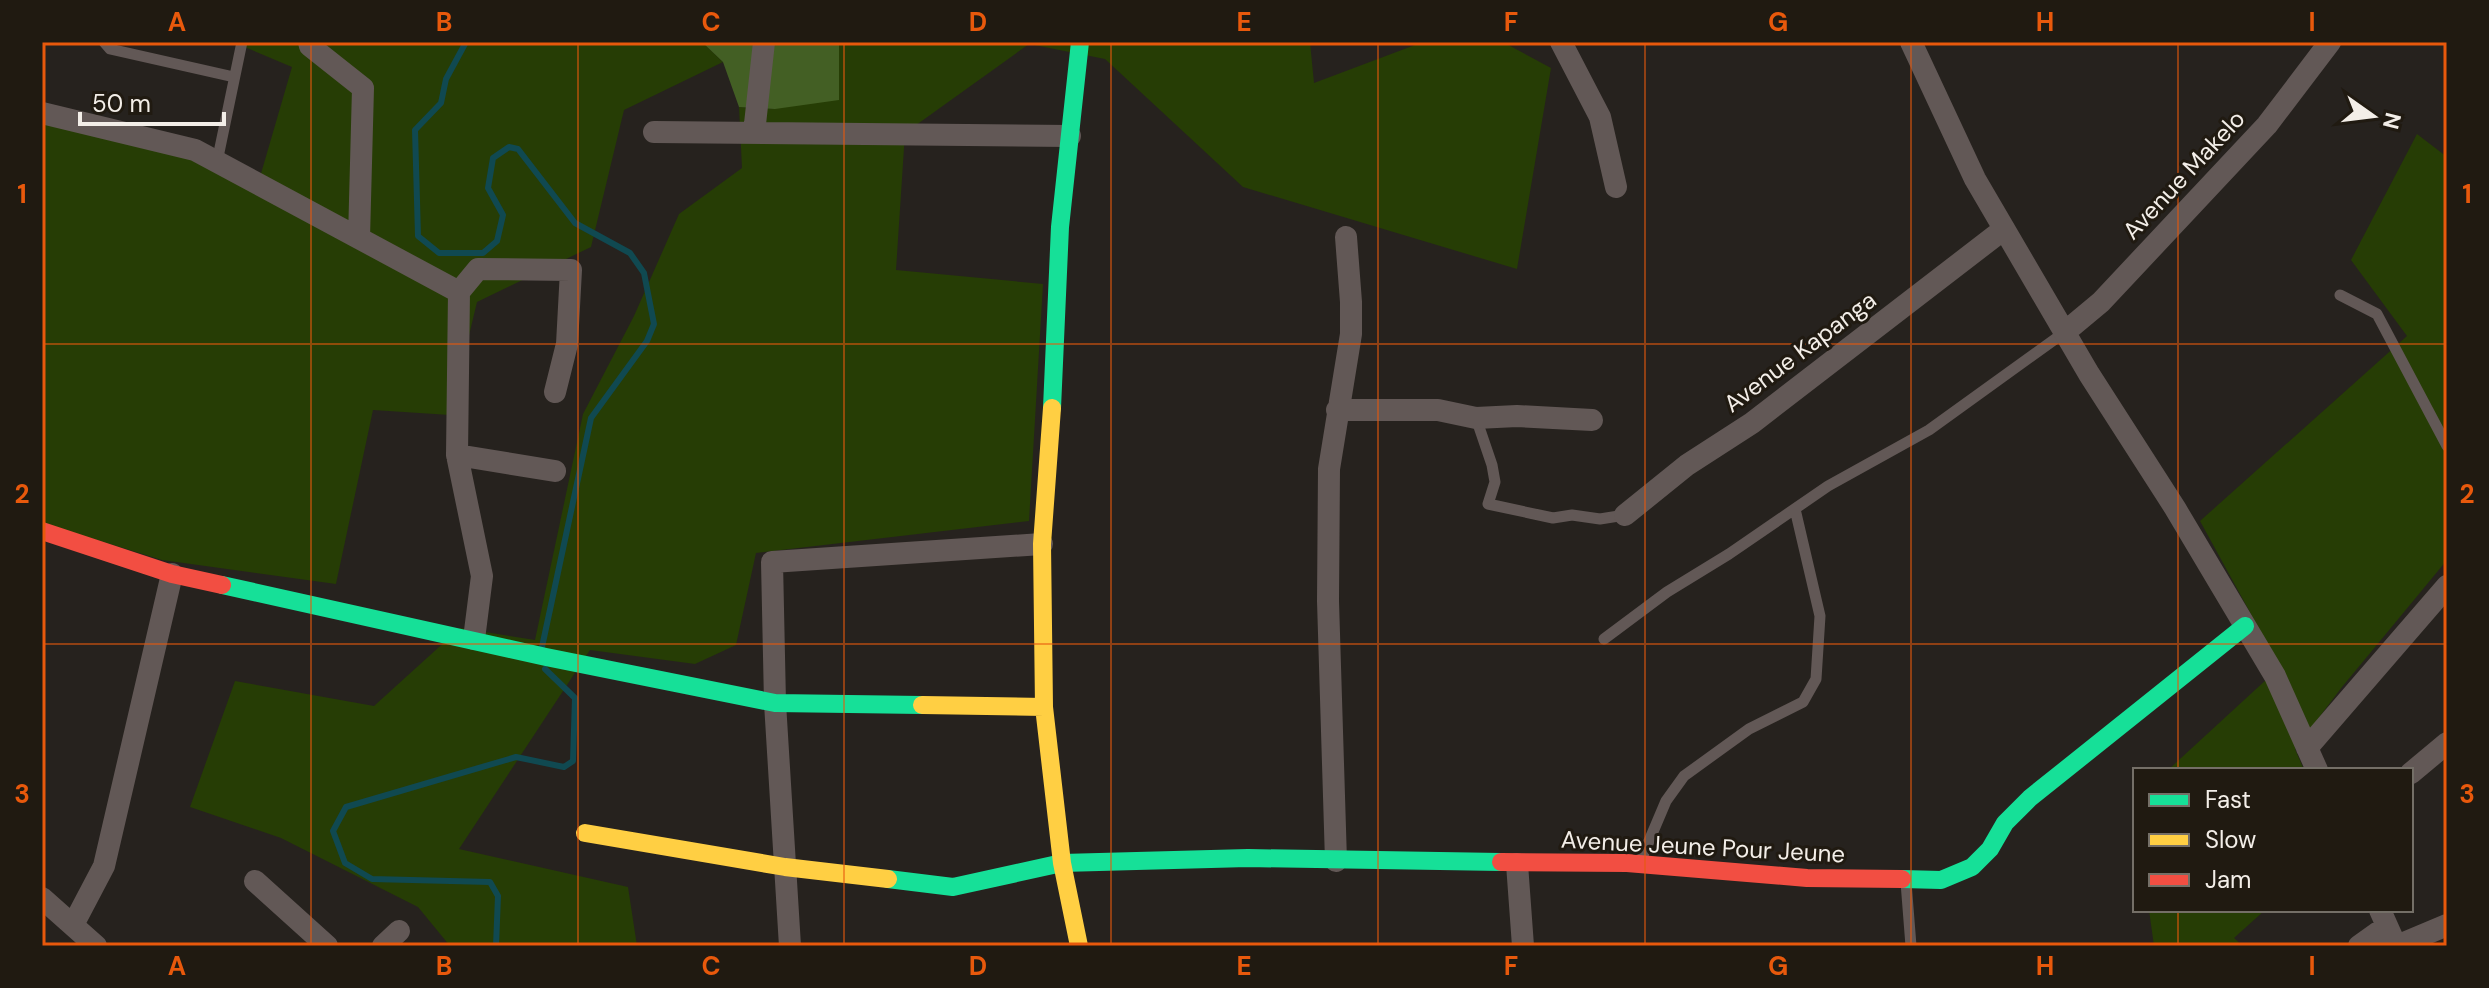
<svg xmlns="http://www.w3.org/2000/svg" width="2489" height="988" viewBox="0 0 2489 988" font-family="'DM Sans',sans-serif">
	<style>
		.green { fill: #263d05 }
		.forest { fill: #435f24 }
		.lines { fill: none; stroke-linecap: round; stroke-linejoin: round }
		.stream { stroke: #104951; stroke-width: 6 }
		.lane { stroke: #625856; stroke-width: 11 }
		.street { stroke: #625856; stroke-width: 22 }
		.fast { stroke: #16e098; stroke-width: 18 }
		.slow { stroke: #ffcf43; stroke-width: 18 }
		.jam { stroke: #f24e42; stroke-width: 18 }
		.grid { fill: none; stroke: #e8590c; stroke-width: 2; stroke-opacity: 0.55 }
		.labels { text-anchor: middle; stroke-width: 6; stroke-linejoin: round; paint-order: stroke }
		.street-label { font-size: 24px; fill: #f3eee8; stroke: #201a11 }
		.neatline { fill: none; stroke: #e8590c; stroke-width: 3 }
		.grid-label { font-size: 26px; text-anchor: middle; font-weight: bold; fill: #e8590c }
	</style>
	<rect width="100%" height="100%" fill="#26221e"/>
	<path class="green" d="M233,42H702L723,62L624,110L591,247L477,302L450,415L373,410L336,584L162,560L42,523V105L260,177L292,67Z
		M848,42H1310L1314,83L1423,42H1503L1551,68L1517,269L1243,187L1105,59L1029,44L905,133L896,270L1043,284L1029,521L756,553L736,645L695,664L590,650L459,849L628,887L637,946H450L418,907L281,838L190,807L235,681L374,706L460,628L535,640L583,414L634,316L679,214L742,168L739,107L775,109L839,44Z
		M2417,134L2447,157V560L2342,687L2295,749L2304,770H2168L2280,667L2200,521L2407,336L2351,260Z
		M2149,910H2265L2234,938L2243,946H2154Z"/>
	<path class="forest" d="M702,42H848L839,44V100L775,109L739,107L723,62Z"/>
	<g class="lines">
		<path class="stream" d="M466,42L446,79L441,103L415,130L418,236L439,253H483L497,241L503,215L488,188L493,158L509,147L518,149L575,223L630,253L644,273L654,324L647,341L591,418L542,647
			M496,946L498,896L490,882L372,879L345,863L333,831L346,807L516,757L564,767L573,761L575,698L545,669"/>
		<path class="lane" d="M104,42L110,49L234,77
			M217,162L242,42
			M2340,295L2377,314L2447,446
			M1476,418L1492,465L1495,482L1488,504L1553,518L1572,515L1600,519L1625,515
			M1604,639L1667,592L1729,554L1828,486L1929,430L2065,332
			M1641,860L1666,801L1684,776L1749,729L1803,702L1816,679L1820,616L1795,509
			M1906,882L1911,946"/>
		<path class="street" d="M309,42L310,46L363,88L359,238
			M1561,42L1600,117L1616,187
			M1911,42L1975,179L2089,374L2175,508L2275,676L2317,770
			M42,113L195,150L459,292L457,455L482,576L474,639
			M654,132L1070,136
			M754,133L764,42
			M459,292L478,269L571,270L567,344L555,392
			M2065,332L2101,302L2267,125L2330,42
			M1337,410H1438L1476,418L1517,416L1592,420
			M457,455L555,471
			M1625,515L1687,465L1752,423L2004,229
			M2307,748L2447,586
			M2411,773L2447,743
			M1336,861L1328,601L1329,469L1351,334V302L1346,237
			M1517,864L1523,946
			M255,881L327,946
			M42,898L96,946
			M2380,910L2396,946
			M73,925L104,866L172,574
			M383,946L399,931
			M790,946L775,703L772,562L1042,544
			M2359,946L2387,926
			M2397,946L2447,925"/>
		<path class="fast" d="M1052,408L1060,227L1080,42
			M222,585L546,657L775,703L922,705
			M888,879L953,887L1062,863L1248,858L1501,862
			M1902,879L1941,880L1972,867L1990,849L2005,823L2030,798L2245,626"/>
		<path class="slow" d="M1052,408L1042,544L1044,707L1062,863L1079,946
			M922,705L1044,707
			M585,833L785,867L888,879"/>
		<path class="jam" d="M42,531L172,574L222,585
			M1501,862L1627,863L1807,878L1902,879"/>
	</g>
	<path class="grid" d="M311,42V946M578,42V946M844,42V946M1111,42V946M1378,42V946M1645,42V946M1911,42V946M2178,42V770M42,344H2447M42,644H2447M2178,910V946"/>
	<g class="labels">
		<g class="street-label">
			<text transform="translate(2184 175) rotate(-47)" y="8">Avenue Makelo</text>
			<text transform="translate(1800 352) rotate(-37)" y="8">Avenue Kapanga</text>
			<text transform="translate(1703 847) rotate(3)" y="8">Avenue Jeune Pour Jeune</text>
		</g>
	</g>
	<rect width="2489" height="988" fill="none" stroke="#201a11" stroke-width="88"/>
	<rect x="2133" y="768" width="280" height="144" fill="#201a11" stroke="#746f67" stroke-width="2"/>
	<rect x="2149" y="794" width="40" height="12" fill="#16e098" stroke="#746f67" stroke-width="2"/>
	<text x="2205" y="808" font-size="24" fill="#f3eee8">Fast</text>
	<rect x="2149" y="834" width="40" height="12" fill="#ffcf43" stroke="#746f67" stroke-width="2"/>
	<text x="2205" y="848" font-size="24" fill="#f3eee8">Slow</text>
	<rect x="2149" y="874" width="40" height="12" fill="#f24e42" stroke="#746f67" stroke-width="2"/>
	<text x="2205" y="888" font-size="24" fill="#f3eee8">Jam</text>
	<g transform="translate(2373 116) rotate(104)" stroke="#201a11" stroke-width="6" paint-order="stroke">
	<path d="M0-6L14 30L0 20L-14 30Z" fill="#f3eee8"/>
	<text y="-12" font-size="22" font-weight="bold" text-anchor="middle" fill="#f3eee8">N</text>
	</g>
	<path d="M80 112v12h144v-12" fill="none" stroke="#f3eee8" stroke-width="4"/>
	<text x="92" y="112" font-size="24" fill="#f3eee8" stroke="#201a11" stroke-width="6" paint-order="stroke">50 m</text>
	<rect x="44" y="44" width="2401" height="900" class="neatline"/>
	<g class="grid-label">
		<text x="177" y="31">A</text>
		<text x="444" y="31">B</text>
		<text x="711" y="31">C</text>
		<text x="978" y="31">D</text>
		<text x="1244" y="31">E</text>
		<text x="1511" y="31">F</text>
		<text x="1778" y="31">G</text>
		<text x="2045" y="31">H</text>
		<text x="2312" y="31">I</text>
		<text x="22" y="203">1</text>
		<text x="2467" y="203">1</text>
		<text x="22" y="503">2</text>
		<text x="2467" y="503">2</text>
		<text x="22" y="803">3</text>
		<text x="2467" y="803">3</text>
		<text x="177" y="975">A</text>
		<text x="444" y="975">B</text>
		<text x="711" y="975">C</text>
		<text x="978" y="975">D</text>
		<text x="1244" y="975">E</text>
		<text x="1511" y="975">F</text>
		<text x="1778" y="975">G</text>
		<text x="2045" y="975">H</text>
		<text x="2312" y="975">I</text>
	</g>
</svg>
